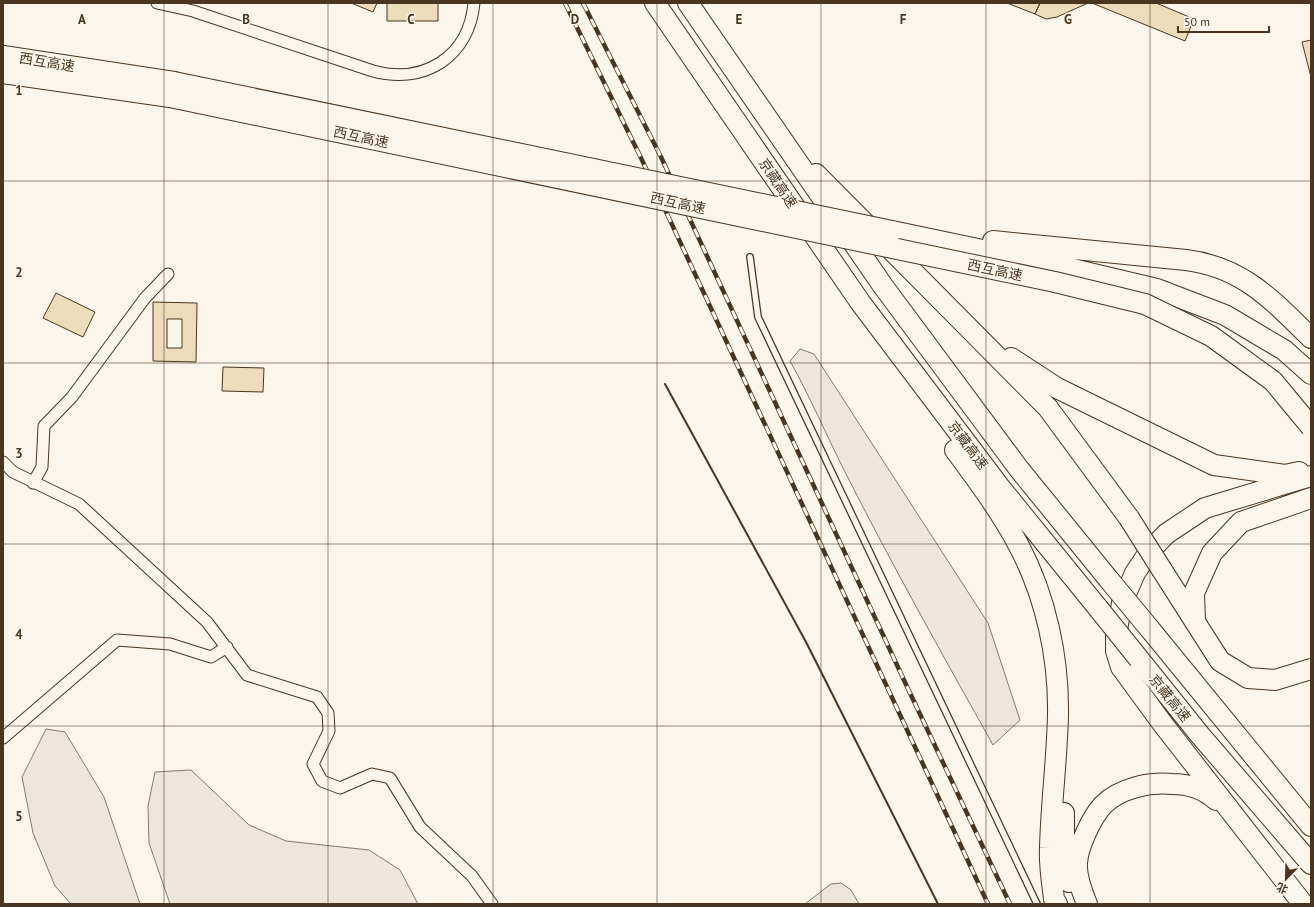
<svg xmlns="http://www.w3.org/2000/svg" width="1314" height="907" viewBox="0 0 1314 907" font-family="'PT Sans','Noto Sans SC',sans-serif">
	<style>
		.green { fill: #ede6d9; stroke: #887966 }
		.building { fill: #ecdcbc; stroke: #4a3520; fill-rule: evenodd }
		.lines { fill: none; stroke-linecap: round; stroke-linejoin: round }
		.service-casing { stroke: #4a3520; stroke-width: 8 }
		.minor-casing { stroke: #4a3520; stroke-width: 13 }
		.motorway-casing { stroke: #4a3520; stroke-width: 22 }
		.service { stroke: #fbf6e9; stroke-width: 5.5 }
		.minor { stroke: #fbf6e9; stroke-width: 11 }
		.motorway { stroke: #fbf6e9; stroke-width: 20 }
		.rail-casing { stroke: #4a3520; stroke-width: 4.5 }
		.rail { stroke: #fbf6e9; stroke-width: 3; stroke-dasharray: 9; stroke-linecap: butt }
		.motorway-bridge-casing { stroke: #4a3520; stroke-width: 22; stroke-linecap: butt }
		.motorway-bridge { stroke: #fbf6e9; stroke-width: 20 }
		.wall { stroke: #4a3520; stroke-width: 2 }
		.grid { fill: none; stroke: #4a3520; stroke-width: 1; stroke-opacity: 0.55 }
		.labels { text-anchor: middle; stroke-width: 3; stroke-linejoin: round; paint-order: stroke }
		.street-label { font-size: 14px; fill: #4a3520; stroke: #fbf6e9 }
		.grid-label { font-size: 13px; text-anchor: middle; font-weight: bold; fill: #4a3520; stroke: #fbf6e9; stroke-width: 3; stroke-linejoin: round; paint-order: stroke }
	</style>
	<rect width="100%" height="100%" fill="#fbf6e9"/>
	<path class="green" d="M800,349L814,354L988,623L1020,720L993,745C942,654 891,563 844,470C826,434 810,397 790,361Z
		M46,729L65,732L104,797L140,904H71L55,886L33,833L22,777Z
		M191,770L249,825L286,841L369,850L400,870L418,904H170L149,843L148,806L155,772Z
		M841,883L851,890L859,904H805L831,884Z"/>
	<path class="building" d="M351,3H377L373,12Z
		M387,3H438V21H387Z
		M1007,3H1040L1035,14Z
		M1040,3H1088L1057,17L1046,19L1035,14Z
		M1092,3H1156L1194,19L1185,41Z
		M1311,40V77L1302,42Z
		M56,293L95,312L83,337L43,318Z
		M153,302L197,303L196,362L153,361ZM167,319H182V348H167Z
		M223,367L264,368L263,392L222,391Z"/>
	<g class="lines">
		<defs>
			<path id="service" d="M750,257L758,317L1037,904"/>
			<path id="minor" d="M157,3L193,11L373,71C424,85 469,57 474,3
				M3,462L13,472L79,504L207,622L247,675L317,697L328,713L329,731L313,764L322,781L340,788L372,774L390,778L420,827L472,876L492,904
				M33,483L42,467L44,426L72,397L145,298L168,274
				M3,738L117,640L170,644L211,657L227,647"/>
			<path id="motorway" d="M655,3L860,302L999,486L1098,608
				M688,3L883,286L1019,469L1110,581
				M3,56L174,82
				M3,73L170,97
				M816,174L1048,408L1129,518
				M892,231L1064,267L1157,289L1225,315L1284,350L1311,374
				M993,241L1186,260C1243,267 1272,300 1311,338
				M1011,358L1057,388L1214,465L1285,475L1299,472
				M955,450C978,481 1001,512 1019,546C1046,597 1059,658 1058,715C1057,760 1051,804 1050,848C1049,865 1052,882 1054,899L1057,904
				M1162,570L1220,661L1248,678L1275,680L1311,669
				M1195,622L1194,593L1212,553L1241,522L1311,498
				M1149,628L1311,826
				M1139,659L1200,735L1311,864
				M1064,813V870L1069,882
				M1087,904C1082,892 1076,876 1077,863C1078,846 1092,817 1103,805C1120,788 1149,782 1172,784C1189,784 1203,788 1216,800
				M1303,904L1162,723L1121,667L1116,651V635L1122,603L1135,573L1149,552L1166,534L1205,508L1311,476"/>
		</defs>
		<use href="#service" class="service-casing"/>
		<use href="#minor" class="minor-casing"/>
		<use href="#motorway" class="motorway-casing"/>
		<use href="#service" class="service"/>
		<use href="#minor" class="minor"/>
		<use href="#motorway" class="motorway"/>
		<defs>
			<path id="rail" d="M565,3L642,160L988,904
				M583,3L661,157L910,693L1010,904"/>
		</defs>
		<use href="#rail" class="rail-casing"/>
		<use href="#rail" class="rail"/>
		<defs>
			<path id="motorway-bridge" d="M174,82L892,231
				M170,97L1055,282L1145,304L1211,336L1273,381L1311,427
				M1129,518L1162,570
				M1110,581L1149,628
				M1098,608L1139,659"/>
		</defs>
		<use href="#motorway-bridge" class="motorway-bridge-casing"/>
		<use href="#motorway-bridge" class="motorway-bridge"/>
		<path class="wall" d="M665,384L806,642L938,904"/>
	</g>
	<path class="grid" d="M164,3V904M328,3V904M493,3V904M657,3V904M821,3V904M986,3V904M1150,3V904M3,181H1311M3,363H1311M3,544H1311M3,726H1311"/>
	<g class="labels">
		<g class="street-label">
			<text transform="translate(47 62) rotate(9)" y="5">西互高速</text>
			<text transform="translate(361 137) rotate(12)" y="5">西互高速</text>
			<text transform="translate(778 183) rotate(56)" y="5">京藏高速</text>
			<text transform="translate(678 203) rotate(12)" y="5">西互高速</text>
			<text transform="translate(995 270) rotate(12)" y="5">西互高速</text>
			<text transform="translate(968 445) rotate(53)" y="5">京藏高速</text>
			<text transform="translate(1170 698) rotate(51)" y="5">京藏高速</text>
		</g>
	</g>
	<g class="grid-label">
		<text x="82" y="24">A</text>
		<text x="246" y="24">B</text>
		<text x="411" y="24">C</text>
		<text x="575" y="24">D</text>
		<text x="739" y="24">E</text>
		<text x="903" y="24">F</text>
		<text x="1068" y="24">G</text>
		<text x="19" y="95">1</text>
		<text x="19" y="277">2</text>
		<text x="19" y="458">3</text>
		<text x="19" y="639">4</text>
		<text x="19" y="821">5</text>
	</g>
	<rect width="1314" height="907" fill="none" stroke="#4a3520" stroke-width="8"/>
	<g transform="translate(1286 879) rotate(203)" stroke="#fbf6e9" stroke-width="3" paint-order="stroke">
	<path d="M0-3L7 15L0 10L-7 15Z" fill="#4a3520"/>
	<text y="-6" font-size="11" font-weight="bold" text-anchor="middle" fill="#4a3520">北</text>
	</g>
	<path d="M1178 26v6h91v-6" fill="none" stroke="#4a3520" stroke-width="2"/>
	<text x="1184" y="26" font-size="12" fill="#4a3520" stroke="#fbf6e9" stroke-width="3" paint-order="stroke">50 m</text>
</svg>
